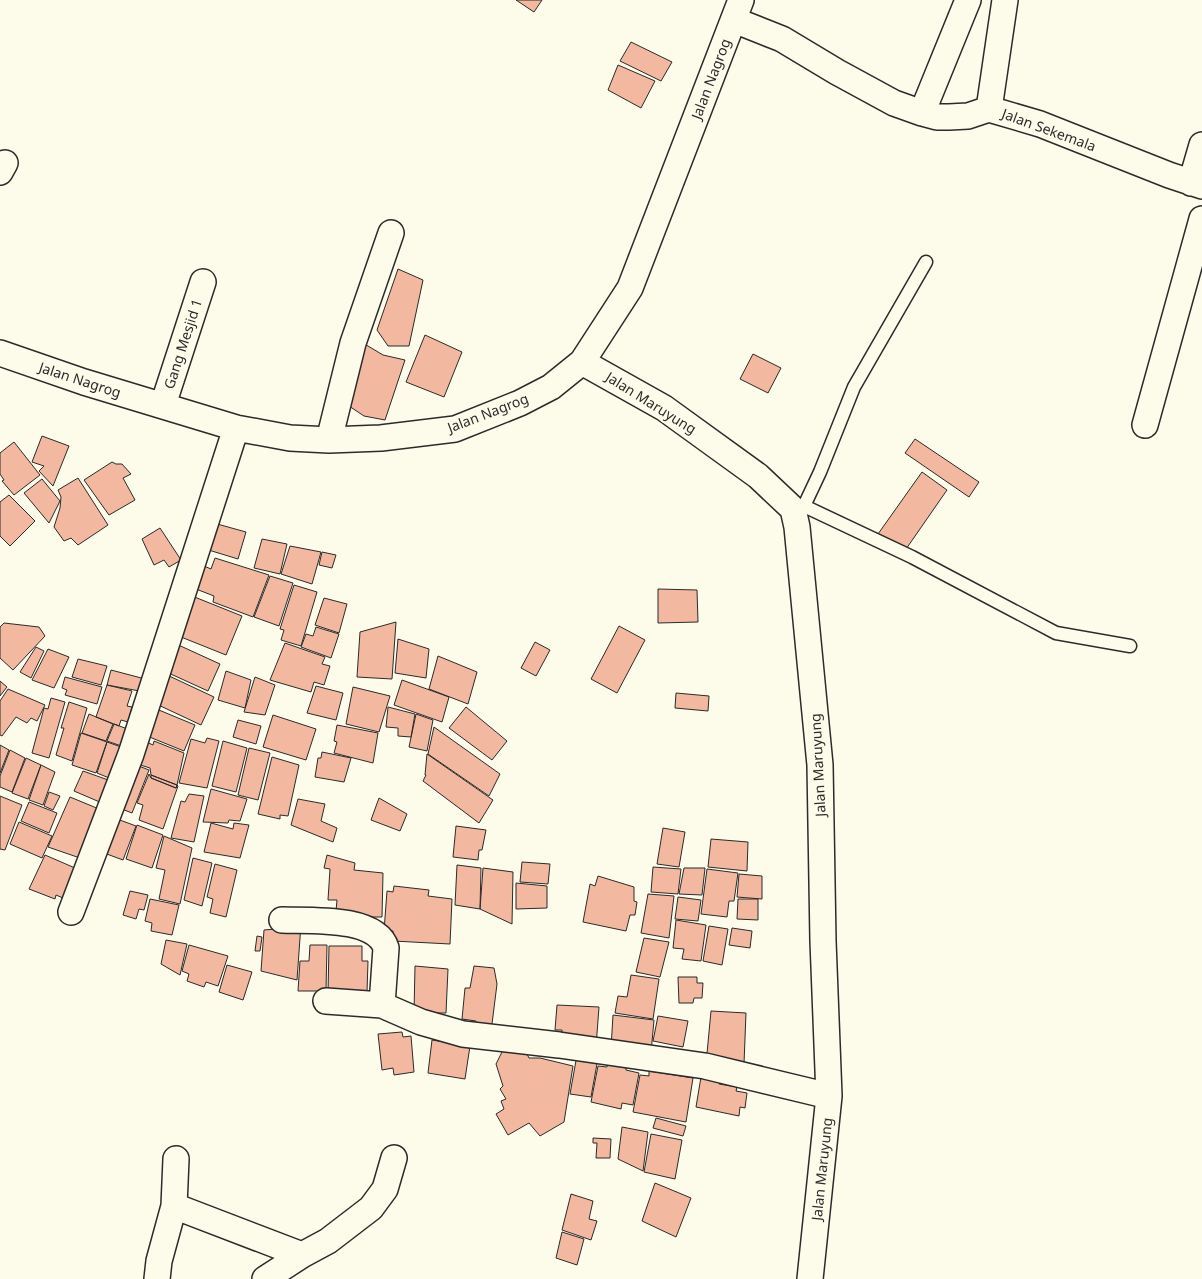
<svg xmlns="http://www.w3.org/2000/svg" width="1202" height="1279" viewBox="0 0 1202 1279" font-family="'Noto Sans',sans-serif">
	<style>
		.building { fill: #f2b8a0; stroke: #2b2b2b }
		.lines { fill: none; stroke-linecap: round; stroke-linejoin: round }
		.service-casing { stroke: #2b2b2b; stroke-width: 15 }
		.minor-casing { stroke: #2b2b2b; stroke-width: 28 }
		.service { stroke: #fdfbea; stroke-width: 12 }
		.minor { stroke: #fdfbea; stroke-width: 25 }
		.labels { text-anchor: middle; stroke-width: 4; stroke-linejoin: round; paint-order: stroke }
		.street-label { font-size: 14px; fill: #2b2b2b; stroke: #fdfbea }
	</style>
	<rect width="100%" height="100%" fill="#fdfbea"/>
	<path class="building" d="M516,0H542L534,12Z
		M631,42L672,62L661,81L620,61Z
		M618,65L655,81L641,108L608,90Z
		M398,269L423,280L409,346H388L377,330Z
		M425,335L462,352L444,397L406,382Z
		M363,343L383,355L405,360L385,420L364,416L343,402Z
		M753,354L781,368L768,393L740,379Z
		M42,436L69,446L53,486L39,471L44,466L32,462Z
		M915,439L979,482L969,497L905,453Z
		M14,442L40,475L14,495L2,481L4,480L0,474V453Z
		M112,462L116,464H122L131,474L123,478L135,500L109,515L84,480Z
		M922,472L947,490L904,552L878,534Z
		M78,478L108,525L78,545L71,538L64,541L54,527L60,508L61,497L58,490Z
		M42,479L60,501L49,523L24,493Z
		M9,495L35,521L10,546L0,536V502Z
		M210,522L246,532L238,559L202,548Z
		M160,528L181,560L169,567L164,560L154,565L142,539Z
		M262,539L287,544L280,574L254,568Z
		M290,546L321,552L312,584L281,574Z
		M322,552L336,555L332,568L319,565Z
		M215,558L269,575L253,617L213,602L214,596L196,589L204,566L211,569Z
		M270,576L293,583L279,626L254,617Z
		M294,585L317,592L301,646L281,640L284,630L280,629Z
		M658,589L697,590L698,622L658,623Z
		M192,596L242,616L226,655L176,635Z
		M324,598L347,604L339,633L315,625Z
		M396,622L392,679L357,677L360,632Z
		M4,623L39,627L45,636L13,670L0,658V627Z
		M619,626L645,640L617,693L591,679Z
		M316,627L339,634L331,658L301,647L306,634L313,636Z
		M398,639L429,649L426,678L395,673Z
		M535,642L550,650L536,676L521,668Z
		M174,643L220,664L208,691L162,670Z
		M285,643L325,657L322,664L330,666L324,685L314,682L311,692L270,680Z
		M36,647L44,651L31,678L20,672Z
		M48,649L69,657L54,688L32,680Z
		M438,656L477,672L468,704L429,689Z
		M78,659L107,666L101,685L72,677Z
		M111,670L149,680L145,692L107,685Z
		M226,671L251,680L245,708L218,700Z
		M165,674L214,697L201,725L152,702Z
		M65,677L102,687L97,704L65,695L67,690L62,688Z
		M255,677L275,685L265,715L244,712Z
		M402,680L449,697L442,722L394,705Z
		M0,681L7,687L0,696Z
		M107,685L132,691L127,706L132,707L128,722L121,720L119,726L96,717Z
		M316,686L343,693L336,720L307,713Z
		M353,687L390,696L379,732L346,724Z
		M8,689L45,705L37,721L31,718L27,723L16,717L2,736L0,735V701Z
		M676,693L709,696L708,711L675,708Z
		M51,698L65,702L49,758L32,753L44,708L48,709Z
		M69,702L87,708L72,761L56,755L64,728H61Z
		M388,707L415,714L411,737L398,736V728L386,727Z
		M466,707L507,741L492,760L449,728Z
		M154,708L195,725L184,751L147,736Z
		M89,714L113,724L106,741L82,733Z
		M416,714L433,720L427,751L409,747Z
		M273,715L316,729L306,760L263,747Z
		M238,720L261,726L256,744L233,737Z
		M114,724L133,731L127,748L107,741Z
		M337,725L378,733L373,763L334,753L337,742L334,741Z
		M434,727L500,774L489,796L428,754Z
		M81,733L107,742L96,773L72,765Z
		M207,738L219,741L207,788L179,783L191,739L205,743Z
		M142,740L153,745L154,741L184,753L177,785L151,775L150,768L134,763Z
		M223,741L247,748L236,792L212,786Z
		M107,742L127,749L114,780L97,773Z
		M0,745L9,750L0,773Z
		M249,748L270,753L258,800L238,795Z
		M10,750L25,758L12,792L0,787V776Z
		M322,752L351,758L344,782L315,777L318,758H321Z
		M427,754L493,800L479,823L423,781L426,775H425Z
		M272,757L299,765L288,816L280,815V819L258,814Z
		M26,758L41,765L28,799L12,793Z
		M131,763L149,770L132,813L114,806Z
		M41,765L55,772L43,805L29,800Z
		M83,771L111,781L102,803L74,791Z
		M149,774L151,778L176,788L177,785L178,786L163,829L139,820L143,805L137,803Z
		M151,775L177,785L176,788L151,778Z
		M211,789L247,799L240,821L229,820L228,823L203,822Z
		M49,792L60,796L53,810L44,806Z
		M189,794L204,796L194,842L171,838L181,801L185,802Z
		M0,796L22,805L5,850L0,849Z
		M70,797L99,809L80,858L48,847Z
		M379,798L407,814L400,831L371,820Z
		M298,799L325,804L321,821L337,828L333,842L291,825Z
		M29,802L57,813L49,833L21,821Z
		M109,816L136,826L123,860L96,850Z
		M19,822L52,836L42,858L10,844Z
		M211,823L233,829L234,823L249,825L240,858L204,852Z
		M137,825L163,835L152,868L126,859Z
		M456,826L486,830L482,850H479L478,860L453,857Z
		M663,828L685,832L679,867L657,864Z
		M164,836L192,848L180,904L159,899L165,870L156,868Z
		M711,839L748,842L747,871L708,867Z
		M45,855L75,868L63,898L56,895L55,899L29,889Z
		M327,855L355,863L354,870L383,873L382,917H358L357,912L336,911L337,900H328L330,869L324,868Z
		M193,858L212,863L202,906L184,900Z
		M522,862L550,864L548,884L520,882Z
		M215,864L237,870L226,917L210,913L213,899L207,897Z
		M457,865L481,868L480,909L455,905Z
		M653,867L681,869L678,894L651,892Z
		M483,868L513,872L512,924L480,909Z
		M684,868H705L702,895L679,894Z
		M707,869L738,873L734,901H729L727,917L701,914Z
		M739,874L762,876V899L737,897Z
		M598,876L634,887V901L637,902L635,915H630L626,931L583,922L590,884L595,886Z
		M516,883L547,886V908L516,909Z
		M394,886L429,890L428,896L452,899L450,944L393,941V931H384L387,891L393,892Z
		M130,891L148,895L144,910L139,909L136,919L123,915Z
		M648,894L674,896L669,938L641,933Z
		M678,897L701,900L698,921L675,919Z
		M150,899L179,905L172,935L151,931L152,923L145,921Z
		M738,899H758V920L737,919Z
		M676,920L706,925L701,961L682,959L684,949L673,948Z
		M301,924L297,980L261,971L264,930L285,928Z
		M709,926L728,929L722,965L703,961Z
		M732,928L752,931L750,948L729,945Z
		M257,936L262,937L260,951H255Z
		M644,938L669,942L660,977L636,972Z
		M166,940L187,944L180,975L161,964Z
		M189,945L228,956L218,986L206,982L204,987L187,981L189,974L182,971Z
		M310,945H327L326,991H298L300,961H309Z
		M329,946H362V961H368L367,992L328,993Z
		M227,965L252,972L243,1000L219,992Z
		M415,966L448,969L446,1013H414Z
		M474,966L494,968L497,984L491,1032L476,1030V1021L462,1019L465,988H470Z
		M631,975L659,979L653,1019L615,1013L618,996L627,997Z
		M678,977H697V983H703L702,998H694L693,1003H679Z
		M557,1005L599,1007L596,1047L562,1044V1030H555Z
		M711,1011L746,1013L744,1064H706Z
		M613,1015L654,1020L651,1053L611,1048Z
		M658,1016L688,1021L683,1047L653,1041Z
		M402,1032L403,1037L411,1036L414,1072L394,1075L393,1068L382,1070L378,1034Z
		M432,1040L470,1046L465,1079L428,1073Z
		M506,1044L525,1050L529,1058H540L573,1066L564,1122L540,1136L529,1123L508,1135L496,1114L504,1109L501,1101L506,1099L500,1089L503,1086L496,1064Z
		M577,1055L598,1058L591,1097L570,1094Z
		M608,1063L626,1066V1070L639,1073L633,1105L622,1103L621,1109L591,1102L598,1066L607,1067Z
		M649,1071L693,1078L686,1122L633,1112L640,1075L649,1076Z
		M701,1077L720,1080L719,1084L737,1087L736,1091L747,1093L745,1108L740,1107L739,1116L696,1107Z
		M656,1118L686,1126L683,1136L653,1128Z
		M622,1127L648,1132L643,1171L618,1159Z
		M651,1134L682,1140L675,1179L644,1172Z
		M593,1138L611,1139L610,1158H596L597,1143H593Z
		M655,1183L691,1198L676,1237L642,1221Z
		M571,1194L593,1201L589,1219L597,1221L591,1240L562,1230Z
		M562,1232L584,1239L577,1265L556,1258Z"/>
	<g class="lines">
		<defs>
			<path id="service" d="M804,506L820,472L854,387L926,262
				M793,509L804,506L912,557L1056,633L1130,646"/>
			<path id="minor" d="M734,20L782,39L837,72L894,103L922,113L937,117H949L968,116L989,109L1040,124L1169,175L1202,186
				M989,109L1005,0
				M922,113L968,0
				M0,172L5,163
				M1191,183L1202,145
				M0,353L84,382L236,428L290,438L329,440L381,438L455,429L520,403L551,387L582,362L630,288L741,0
				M582,362L664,408L758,476L793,509L797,527L820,765L823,941L829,1096L810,1279
				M163,405L203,282
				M1145,425L1202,219
				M329,440L353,343L391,233
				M71,912L131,754L236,428
				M282,920C309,921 376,916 386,948L382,1005
				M326,1001L382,1005L421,1022L463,1034L559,1045L705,1066L829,1096
				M174,1206L302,1255
				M157,1279L159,1261L174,1206L176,1159
				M265,1279L302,1255L328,1241L371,1208L385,1189L394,1158"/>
		</defs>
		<use href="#service" class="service-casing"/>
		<use href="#minor" class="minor-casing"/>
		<use href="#service" class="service"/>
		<use href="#minor" class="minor"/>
	</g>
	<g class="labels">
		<g class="street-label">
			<text transform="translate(711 79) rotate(-69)" y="5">Jalan Nagrog</text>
			<text transform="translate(1049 130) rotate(20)" y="5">Jalan Sekemala</text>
			<text transform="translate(183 344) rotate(-72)" y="5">Gang Mesjid 1</text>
			<text transform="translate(80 380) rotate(18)" y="5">Jalan Nagrog</text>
			<text transform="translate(651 403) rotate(32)" y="5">Jalan Maruyung</text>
			<text transform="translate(488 413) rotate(-21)" y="5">Jalan Nagrog</text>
			<text transform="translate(818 765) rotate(-93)" y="5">Jalan Maruyung</text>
			<text transform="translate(822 1169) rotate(-84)" y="5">Jalan Maruyung</text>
		</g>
	</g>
</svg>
